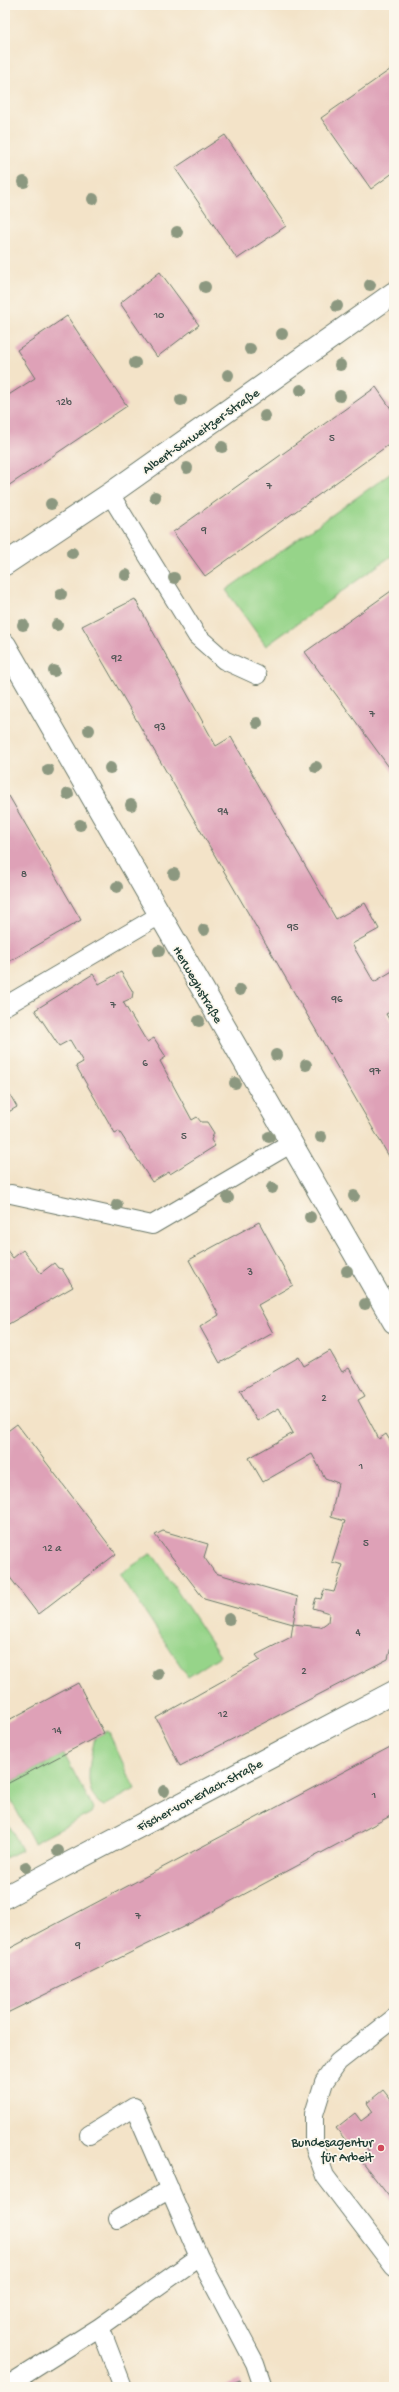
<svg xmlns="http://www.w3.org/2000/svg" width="399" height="2392" viewBox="0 0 399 2392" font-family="'Gochi Hand',sans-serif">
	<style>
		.green { fill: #96d489; stroke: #5a885e }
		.building { fill: #dea1b7 }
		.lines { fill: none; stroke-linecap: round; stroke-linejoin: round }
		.lane-casing { stroke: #697768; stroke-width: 20 }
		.street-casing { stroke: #697768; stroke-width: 24 }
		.lane { stroke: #fff; stroke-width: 18 }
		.street { stroke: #fff; stroke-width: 22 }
		.tree { fill: #8c9880 }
		.poi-dot { fill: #d1495b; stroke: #fbf7ec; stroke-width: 1.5 }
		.labels { text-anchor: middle; stroke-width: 3.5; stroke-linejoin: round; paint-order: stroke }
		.number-label { font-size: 11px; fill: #4f5655 }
		.street-label { font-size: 13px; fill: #1f3d34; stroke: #fbf7ec }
		.poi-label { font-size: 13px; fill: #1f3d34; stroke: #fbf7ec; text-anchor: end }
	</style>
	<rect width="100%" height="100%" fill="#fbf7ec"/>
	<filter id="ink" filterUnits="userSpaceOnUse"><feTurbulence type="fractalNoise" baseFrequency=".025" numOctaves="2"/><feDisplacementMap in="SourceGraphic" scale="8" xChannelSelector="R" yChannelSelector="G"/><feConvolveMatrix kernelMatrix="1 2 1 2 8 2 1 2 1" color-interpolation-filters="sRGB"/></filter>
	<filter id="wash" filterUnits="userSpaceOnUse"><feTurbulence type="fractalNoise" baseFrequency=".012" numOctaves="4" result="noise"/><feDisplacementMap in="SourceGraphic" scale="16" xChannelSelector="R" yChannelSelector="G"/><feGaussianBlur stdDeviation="0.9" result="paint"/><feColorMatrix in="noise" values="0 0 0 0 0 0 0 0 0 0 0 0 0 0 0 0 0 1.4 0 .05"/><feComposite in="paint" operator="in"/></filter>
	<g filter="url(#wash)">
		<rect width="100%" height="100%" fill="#f3e3c8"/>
		<path class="green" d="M394,471V554L266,646L226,590Z
			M152,1553L220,1656L188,1677L120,1574Z
			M108,1731L135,1789L104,1806C80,1795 91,1757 95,1737Z
			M64,1754L93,1808L91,1813L34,1843L5,1789V1785Z
			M5,1817L22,1850L5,1858Z"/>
		<g id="blocks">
			<path class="building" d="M394,67V172L371,189L321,118Z
				M225,135L286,226L237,259L175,168Z
				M160,272L199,325L157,357L120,303Z
				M67,316L127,406L5,488V393L7,396L35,378L17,350Z
				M376,387L394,413V441L205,576L173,532Z
				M394,589V774L305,652Z
				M135,599L216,746L231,737L336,919L365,903L379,929L352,944L374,982L394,970V1010L386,1014L394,1028V1165L82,626Z
				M9,796L81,920L5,964V798Z
				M121,972L133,992L132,998L123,1002L147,1042L154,1038L166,1057L160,1061L192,1120L197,1117L201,1122H207L214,1133L211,1140L215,1146L170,1174L169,1172L152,1182L119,1131L115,1133L76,1066L83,1062L70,1040L59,1046L35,1010L93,974L99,984Z
				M5,1086L17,1107L5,1114Z
				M259,1222L293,1285L258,1305L273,1333L220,1363L200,1327L219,1315L189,1260Z
				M6,1249L13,1258L23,1250L41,1273L54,1263L58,1268L62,1269L73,1287L5,1326Z
				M330,1351L342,1372L349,1368L365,1396L358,1400L379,1439L386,1434L394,1447V1635L388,1659L180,1766L156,1718L260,1660L256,1655L291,1637L293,1624L204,1599L155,1535L163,1531L208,1544L204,1557L215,1573L298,1597L293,1624L321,1627L328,1622L329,1613L313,1608L316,1598L321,1599L324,1590L334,1592L343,1565L332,1562L345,1521L331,1517L338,1483L325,1478L312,1454L263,1482L249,1458L293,1433L279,1408L257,1421L240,1391L299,1357L304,1366Z
				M17,1424L116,1554L38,1614L5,1571V1433Z
				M78,1683L104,1733L5,1785V1722Z
				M394,1745V1814L183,1927L5,2014V1951Z
				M383,2090L391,2100L394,2097V2203L359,2158L369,2151L359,2138L350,2146L336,2128L355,2113L361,2121L373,2112L367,2103Z
				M240,2380L242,2387H222Z"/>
		</g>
	</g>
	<g filter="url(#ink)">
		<use href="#blocks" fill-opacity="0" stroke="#697768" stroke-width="1"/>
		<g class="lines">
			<defs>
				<path id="lane" d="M110,494L197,636L224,660L257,675
					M5,1006L160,915
					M11,1194L152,1225L292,1143
					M394,2018L338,2062L324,2082L314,2114V2145L325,2176L394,2267
					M89,2135L134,2107L199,2257
					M118,2219L170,2189
					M5,2387L100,2327
					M123,2387L100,2327L199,2257L255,2363L263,2387"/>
				<path id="street" d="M5,564L110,494L394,293
					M5,645L394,1322
					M5,1897L394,1692"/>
			</defs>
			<use href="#lane" class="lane-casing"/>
			<use href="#street" class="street-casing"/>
			<use href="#lane" class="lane"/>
			<use href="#street" class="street"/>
		</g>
		<g class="tree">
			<circle cx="24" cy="182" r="6"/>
			<circle cx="93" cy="199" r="6"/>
			<circle cx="177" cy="232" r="6"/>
			<circle cx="370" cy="285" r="6"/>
			<circle cx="205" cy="287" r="6"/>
			<circle cx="337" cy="306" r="6"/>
			<circle cx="282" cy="334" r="6"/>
			<circle cx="250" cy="349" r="6"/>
			<circle cx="135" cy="363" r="6"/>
			<circle cx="340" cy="365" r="6"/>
			<circle cx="228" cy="375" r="6"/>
			<circle cx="301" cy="390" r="6"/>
			<circle cx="340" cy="396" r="6"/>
			<circle cx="181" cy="400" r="6"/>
			<circle cx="265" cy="416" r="6"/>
			<circle cx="222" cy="447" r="6"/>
			<circle cx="187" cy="468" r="6"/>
			<circle cx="155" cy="497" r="6"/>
			<circle cx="51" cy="504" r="6"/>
			<circle cx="72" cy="553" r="6"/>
			<circle cx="126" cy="575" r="6"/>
			<circle cx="174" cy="578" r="6"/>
			<circle cx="61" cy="594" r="6"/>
			<circle cx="23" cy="625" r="6"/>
			<circle cx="57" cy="625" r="6"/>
			<circle cx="54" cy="671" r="6"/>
			<circle cx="257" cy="723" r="6"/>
			<circle cx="89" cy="730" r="6"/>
			<circle cx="316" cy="767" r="6"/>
			<circle cx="110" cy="768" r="6"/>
			<circle cx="48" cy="770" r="6"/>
			<circle cx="68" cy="794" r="6"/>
			<circle cx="131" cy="805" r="6"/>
			<circle cx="80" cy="825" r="6"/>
			<circle cx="174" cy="874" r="6"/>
			<circle cx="117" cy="887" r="6"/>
			<circle cx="204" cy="930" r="6"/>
			<circle cx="159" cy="951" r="6"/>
			<circle cx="240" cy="990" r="6"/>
			<circle cx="199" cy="1021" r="6"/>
			<circle cx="276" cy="1055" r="6"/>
			<circle cx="306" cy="1065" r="6"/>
			<circle cx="235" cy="1083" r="6"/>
			<circle cx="269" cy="1137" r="6"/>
			<circle cx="321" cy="1137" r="6"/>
			<circle cx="272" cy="1188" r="6"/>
			<circle cx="354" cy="1196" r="6"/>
			<circle cx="228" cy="1198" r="6"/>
			<circle cx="117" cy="1205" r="6"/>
			<circle cx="310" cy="1217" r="6"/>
			<circle cx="347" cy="1271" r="6"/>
			<circle cx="365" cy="1304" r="6"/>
			<circle cx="229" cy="1619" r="6"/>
			<circle cx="158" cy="1674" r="6"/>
			<circle cx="164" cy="1791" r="6"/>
			<circle cx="58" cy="1851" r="6"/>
			<circle cx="26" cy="1867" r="6"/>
		</g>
	</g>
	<circle class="poi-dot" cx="381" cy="2148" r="4"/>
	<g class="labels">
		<g class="number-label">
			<text x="159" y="318">10</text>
			<text x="64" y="405">12b</text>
			<text x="332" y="441">5</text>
			<text x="269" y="489">7</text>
			<text x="204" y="533">9</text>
			<text x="117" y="661">92</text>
			<text x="372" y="717">7</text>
			<text x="160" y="730">93</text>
			<text x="223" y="814">94</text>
			<text x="24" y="877">8</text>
			<text x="293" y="930">95</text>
			<text x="337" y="1002">96</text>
			<text x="113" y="1008">7</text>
			<text x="145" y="1066">6</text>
			<text x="375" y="1074">97</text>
			<text x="184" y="1139">5</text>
			<text x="250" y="1275">3</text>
			<text x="324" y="1401">2</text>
			<text x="361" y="1469">1</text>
			<text x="366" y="1546">5</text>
			<text x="52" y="1551">12 a</text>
			<text x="358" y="1635">4</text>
			<text x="304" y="1674">2</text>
			<text x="223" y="1717">12</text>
			<text x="57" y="1733">14</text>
			<text x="374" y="1798">1</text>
			<text x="138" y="1919">7</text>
			<text x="78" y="1948">9</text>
		</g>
		<g class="street-label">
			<text transform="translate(200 430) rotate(-35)" y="5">Albert-Schweitzer-Straße</text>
			<text transform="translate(199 984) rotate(60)" y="5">Herweghstraße</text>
			<text transform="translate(199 1794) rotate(-28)" y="5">Fischer-von-Erlach-Straße</text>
		</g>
		<g class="poi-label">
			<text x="373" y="2146">Bundesagentur<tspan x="373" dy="15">für Arbeit</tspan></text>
		</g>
	</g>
	<rect width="399" height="2392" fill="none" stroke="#fbf7ec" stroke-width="20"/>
</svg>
